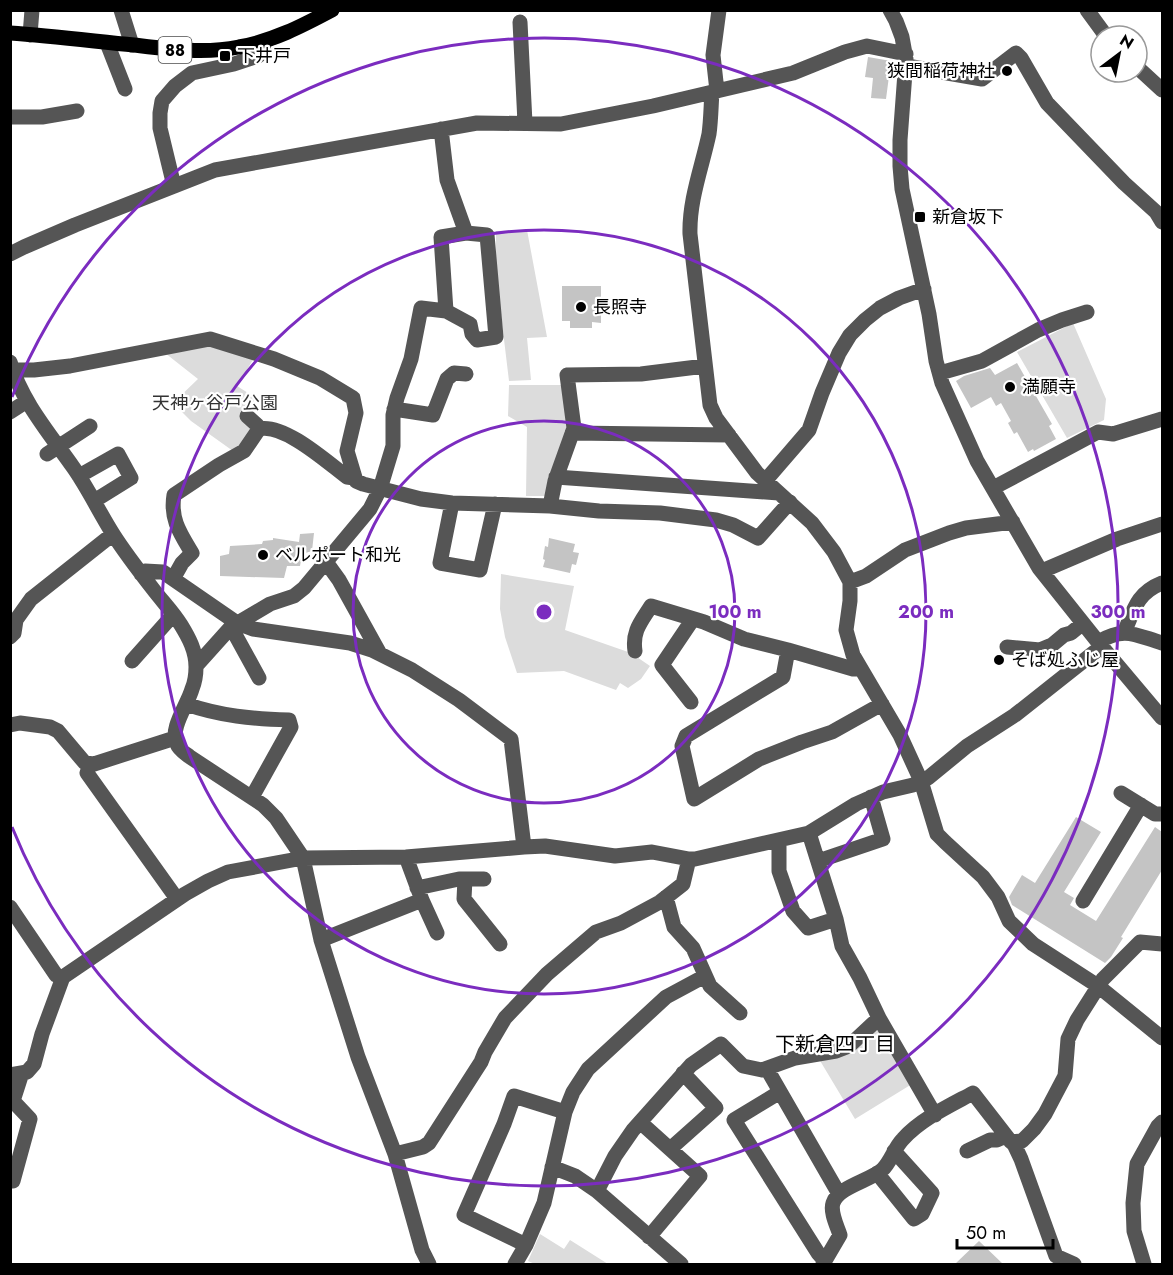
<svg xmlns="http://www.w3.org/2000/svg" width="1173" height="1275" viewBox="0 0 1173 1275" font-family="Jost,'Noto Sans JP',sans-serif">
	<style>
		.green { fill: #dcdcdc }
		.building { fill: #c4c4c4 }
		.lines { fill: none; stroke-linecap: round; stroke-linejoin: round }
		.minor { stroke: #555; stroke-width: 15 }
		.major { stroke: #000; stroke-width: 15 }
		.ring { fill: none; stroke: #7b2cbf; stroke-width: 3 }
		.poi-dot { fill: #000; stroke: #fff; stroke-width: 2 }
		.labels { text-anchor: middle; stroke-width: 4.5; stroke-linejoin: round; paint-order: stroke }
		.shield { fill: #fff; stroke: #4c4c4c; stroke-width: 1.5 }
		.shield-label { font-size: 16px; font-weight: bold; fill: #000 }
		.poi-label { font-size: 18px; fill: #000; stroke: #fff; text-anchor: start }
		.park-label { font-size: 18px; fill: #333; stroke: #fff }
		.neighbourhood-label { font-size: 20px; fill: #000; stroke: #fff }
		.centre { fill: #7b2cbf; stroke: #fff; stroke-width: 3 }
		.ring-label { font-size: 18px; text-anchor: middle; font-weight: bold; fill: #7b2cbf; stroke: #fff; stroke-width: 4.5; stroke-linejoin: round; paint-order: stroke }
	</style>
	<rect width="100%" height="100%" fill="#fff"/>
	<path class="green" d="M527,230L547,337L527,338L531,380L509,381L496,273V231Z
		M1073,323L1106,399L1104,420L1067,438L1017,352Z
		M208,343L254,358L237,386L256,398L243,419L249,425L251,430L238,448L233,451L191,421L173,403L198,379L165,353Z
		M509,385H562L567,428L545,496H526L527,427L508,416Z
		M501,574L574,586L565,630L631,653L650,666L641,679L628,688L620,683L616,690L564,671L517,673L505,637L500,609Z
		M881,1029L912,1084L855,1119L819,1059L874,1031Z
		M540,1234L564,1249L570,1240L608,1264H535L528,1261Z"/>
	<path class="building" d="M868,57L891,61L886,99L871,98L873,78L865,77Z
		M562,286H601V323L592,322V328H570V321H562Z
		M1017,363L1052,424L1049,426L1056,439L1034,451L1033,449L1028,452L1017,432L1014,434L1008,423L1011,421L1001,403L996,406L991,397L971,408L956,381L964,376L990,368L995,375Z
		M314,533L312,551L302,554L300,566H287L284,578L220,576V556L229,554L230,546L262,544L263,541L273,540V538L299,542L300,534Z
		M549,538L575,544L573,552L579,553L576,565L572,564L570,573L543,567L545,560L543,559L545,546L548,547Z
		M1076,817L1101,832L1064,892L1074,898L1070,905L1096,921L1155,827L1162,832V870L1121,937L1123,938L1111,957L1105,963L1012,905L1009,897L1022,875L1035,883Z
		M979,1241L1003,1264H955Z"/>
	<g class="lines">
		<path class="minor" d="M121,10L132,45
			M890,10L896,21L902,37L906,59L900,140V166L902,189L929,314L936,361L942,383L977,461L1039,568L1098,642L1162,718
			M1087,10L1106,36
			M520,22L525,123
			M30,35L32,10
			M107,43L125,89
			M907,66L982,79L1016,53L1021,58L1047,103L1124,183L1156,212L1162,222
			M1137,67L1162,90
			M717,91L713,55L719,10
			M712,92C711,105 711,120 709,134C702,167 689,200 690,234L710,405L716,418L757,473L812,523L834,552L850,582V601L846,630L853,655L900,735L921,781L937,834L945,842L983,877L998,897L1009,921L1033,944L1098,986L1162,1038
			M10,117H42L77,111
			M441,129L447,180L466,233
			M174,186L160,128V113L162,101L175,86L192,73L234,64L258,56L264,51L262,42
			M10,254L24,247L75,225L215,170L477,123L561,124L653,106L793,73L845,52L867,46L906,54
			M10,362C22,402 50,434 73,467C88,488 99,512 113,534C125,553 139,571 153,589C162,601 173,612 181,625C189,638 196,651 196,667C196,674 195,682 192,689C188,704 169,729 177,744C179,750 185,753 190,757L263,805L276,818L303,858L321,940L358,1057L395,1154L422,1250L429,1264
			M13,370H34L70,366L210,339L274,359L320,378L353,398L356,413L347,451L356,481L363,484L421,499L452,503L550,506L599,511L660,513L716,520L733,525L758,538L790,502
			M940,373L982,361L1038,330L1062,320L1087,312
			M394,409L433,415L447,379L454,373L466,374
			M10,412L27,401
			M247,416L257,425L259,429
			M572,433L729,435
			M47,454L90,426
			M79,476L118,454L131,478L94,501
			M556,477L779,493
			M765,481L809,430L822,393L839,353L850,335L865,320L880,308L899,298L924,289
			M993,488L1098,432L1113,434L1162,419
			M452,503L440,563L480,570L495,504
			M550,506L555,481L574,428L567,375L641,374L705,366
			M326,562L339,580L380,654
			M1042,571L1117,539L1162,524
			M141,574L145,571L163,572L237,623L253,629L350,643L372,650L412,670L459,700L511,739L524,847
			M173,579L182,563L192,553C180,533 170,519 174,495L219,465L244,451L259,429C284,423 327,462 347,477L354,478
			M850,582L866,576L905,550L949,533L966,528L1013,522
			M231,627L259,678
			M1124,633C1134,609 1137,593 1162,583
			M10,637L14,633L16,620L31,599L113,534
			M1098,642C1125,626 1135,635 1162,643
			M1007,647L1040,650L1052,645L1064,635L1071,633L1082,624
			M788,650L783,677L686,736L682,746L694,799L759,759L802,742L832,732L882,704
			M635,651C632,631 641,622 651,606L704,622L744,639L788,650L853,669H861
			M132,661L173,615
			M196,666L231,627L270,604L294,596L304,588L370,509L380,489L393,446V415L397,398L411,359L421,308L446,311L470,324L472,334L477,340L496,337L487,235L466,233L441,237L446,311
			M691,702L662,665L693,619
			M186,704C220,716 253,719 289,720L291,727L252,797
			M10,725L20,723L50,727L58,731L85,763L94,764L175,738
			M90,764L87,773L177,899
			M1121,793L1155,814H1162
			M809,833L836,919L842,946L860,978L879,1018L935,1115
			M779,840V871L793,911L808,928L836,919
			M406,857L422,900L437,933
			M818,861L883,839L871,797
			M465,879L464,899L500,944
			M417,888L459,879H484
			M666,897L674,927L693,948L710,986L740,1013
			M1083,901L1141,805
			M10,907L56,975L63,977
			M321,940L422,900
			M767,1069L839,1194
			M10,1075L27,1072L34,1064L42,1034L63,977L185,894L208,881L228,872L303,858L406,857L524,847L545,846L615,856L652,852L689,859H695L809,833L856,804L883,792L913,785L928,778L967,746L1015,715L1101,647
			M780,1092L734,1120L818,1253L825,1261
			M640,1122L700,1176L649,1237
			M1013,1142L1021,1159L1056,1256L1074,1264
			M670,1149L716,1108L683,1073
			M967,1151L990,1140H997L1006,1136
			M395,1154L423,1147L429,1143L481,1062L485,1052L505,1018L547,974L596,932L621,923L660,902L683,884L689,859
			M552,1167L575,1176L597,1191L681,1264
			M877,1173L914,1219L922,1214L932,1193L894,1151
			M13,1181L30,1119L13,1101L22,1073
			M597,1191L615,1156L633,1130L691,1065L721,1044L743,1066L762,1070L795,1058L836,1051L849,1046L879,1018
			M526,1245L464,1215L504,1124L514,1096L565,1112
			M515,1264L526,1245L544,1203L565,1112L573,1092L588,1069L666,997L705,976
			M823,1264L840,1235C837,1226 830,1212 833,1203C838,1187 869,1181 882,1170C891,1162 894,1148 903,1139C921,1119 949,1106 973,1093L1011,1142L1022,1141L1034,1129L1045,1114L1065,1076L1068,1039L1077,1020L1103,979L1140,942L1162,944
			M1144,1264L1134,1231L1133,1203L1137,1164L1158,1126L1162,1122"/>
		<path class="major" d="M10,33C52,36 93,41 134,45C168,49 204,54 239,47C273,41 302,26 332,10"/>
	</g>
	<g class="ring">
		<circle cx="544" cy="612" r="191"/>
		<circle cx="544" cy="612" r="382"/>
		<path d="M12 397A574 574 0 1 1 12 827"/>
	</g>
	<g class="poi-dot">
		<rect x="219" y="50" width="12" height="12" rx="3"/>
		<circle cx="1007" cy="71" r="6"/>
		<rect x="914" y="211" width="12" height="12" rx="3"/>
		<circle cx="581" cy="307" r="6"/>
		<circle cx="1010" cy="387" r="6"/>
		<circle cx="263" cy="555" r="6"/>
		<circle cx="999" cy="660" r="6"/>
	</g>
	<g class="labels">
		<rect class="shield" x="158.5" y="37" width="33" height="26" rx="4.5"/>
		<g class="shield-label">
			<text x="175" y="56">88</text>
		</g>
		<g class="poi-label">
			<text x="237" y="62">下井戸</text>
			<text x="995" y="77" text-anchor="end">狭間稲荷神社</text>
			<text x="932" y="223">新倉坂下</text>
			<text x="593" y="313">長照寺</text>
			<text x="1022" y="393">満願寺</text>
			<text x="275" y="561">ベルポート和光</text>
			<text x="1011" y="666">そば処ふじ屋</text>
		</g>
		<g class="park-label">
			<text x="215" y="409">天神ヶ谷戸公園</text>
		</g>
		<g class="neighbourhood-label">
			<text x="835" y="1051">下新倉四丁目</text>
		</g>
	</g>
	<circle cx="544" cy="612" r="9" class="centre"/>
	<g class="ring-label">
		<text x="735" y="618">100 m</text>
		<text x="926" y="618">200 m</text>
		<text x="1118" y="618">300 m</text>
	</g>
	<rect width="1173" height="1275" fill="none" stroke="#000000" stroke-width="24"/>
	<g transform="translate(1119 54) rotate(32)"><circle r="28" fill="#ffffff" stroke="#999999" stroke-width="1.5"/>
	<path d="M0-4.5L10 22L0 15L-10 22Z" fill="#000000"/>
	<text y="-9" font-size="16" font-weight="bold" text-anchor="middle" fill="#000000">N</text>
	</g>
	<path d="M957 1239v9h96v-9" fill="none" stroke="#000000" stroke-width="3"/>
	<text x="966" y="1239" font-size="18" fill="#000000" stroke="#ffffff" stroke-width="4.5" paint-order="stroke">50 m</text>
</svg>
